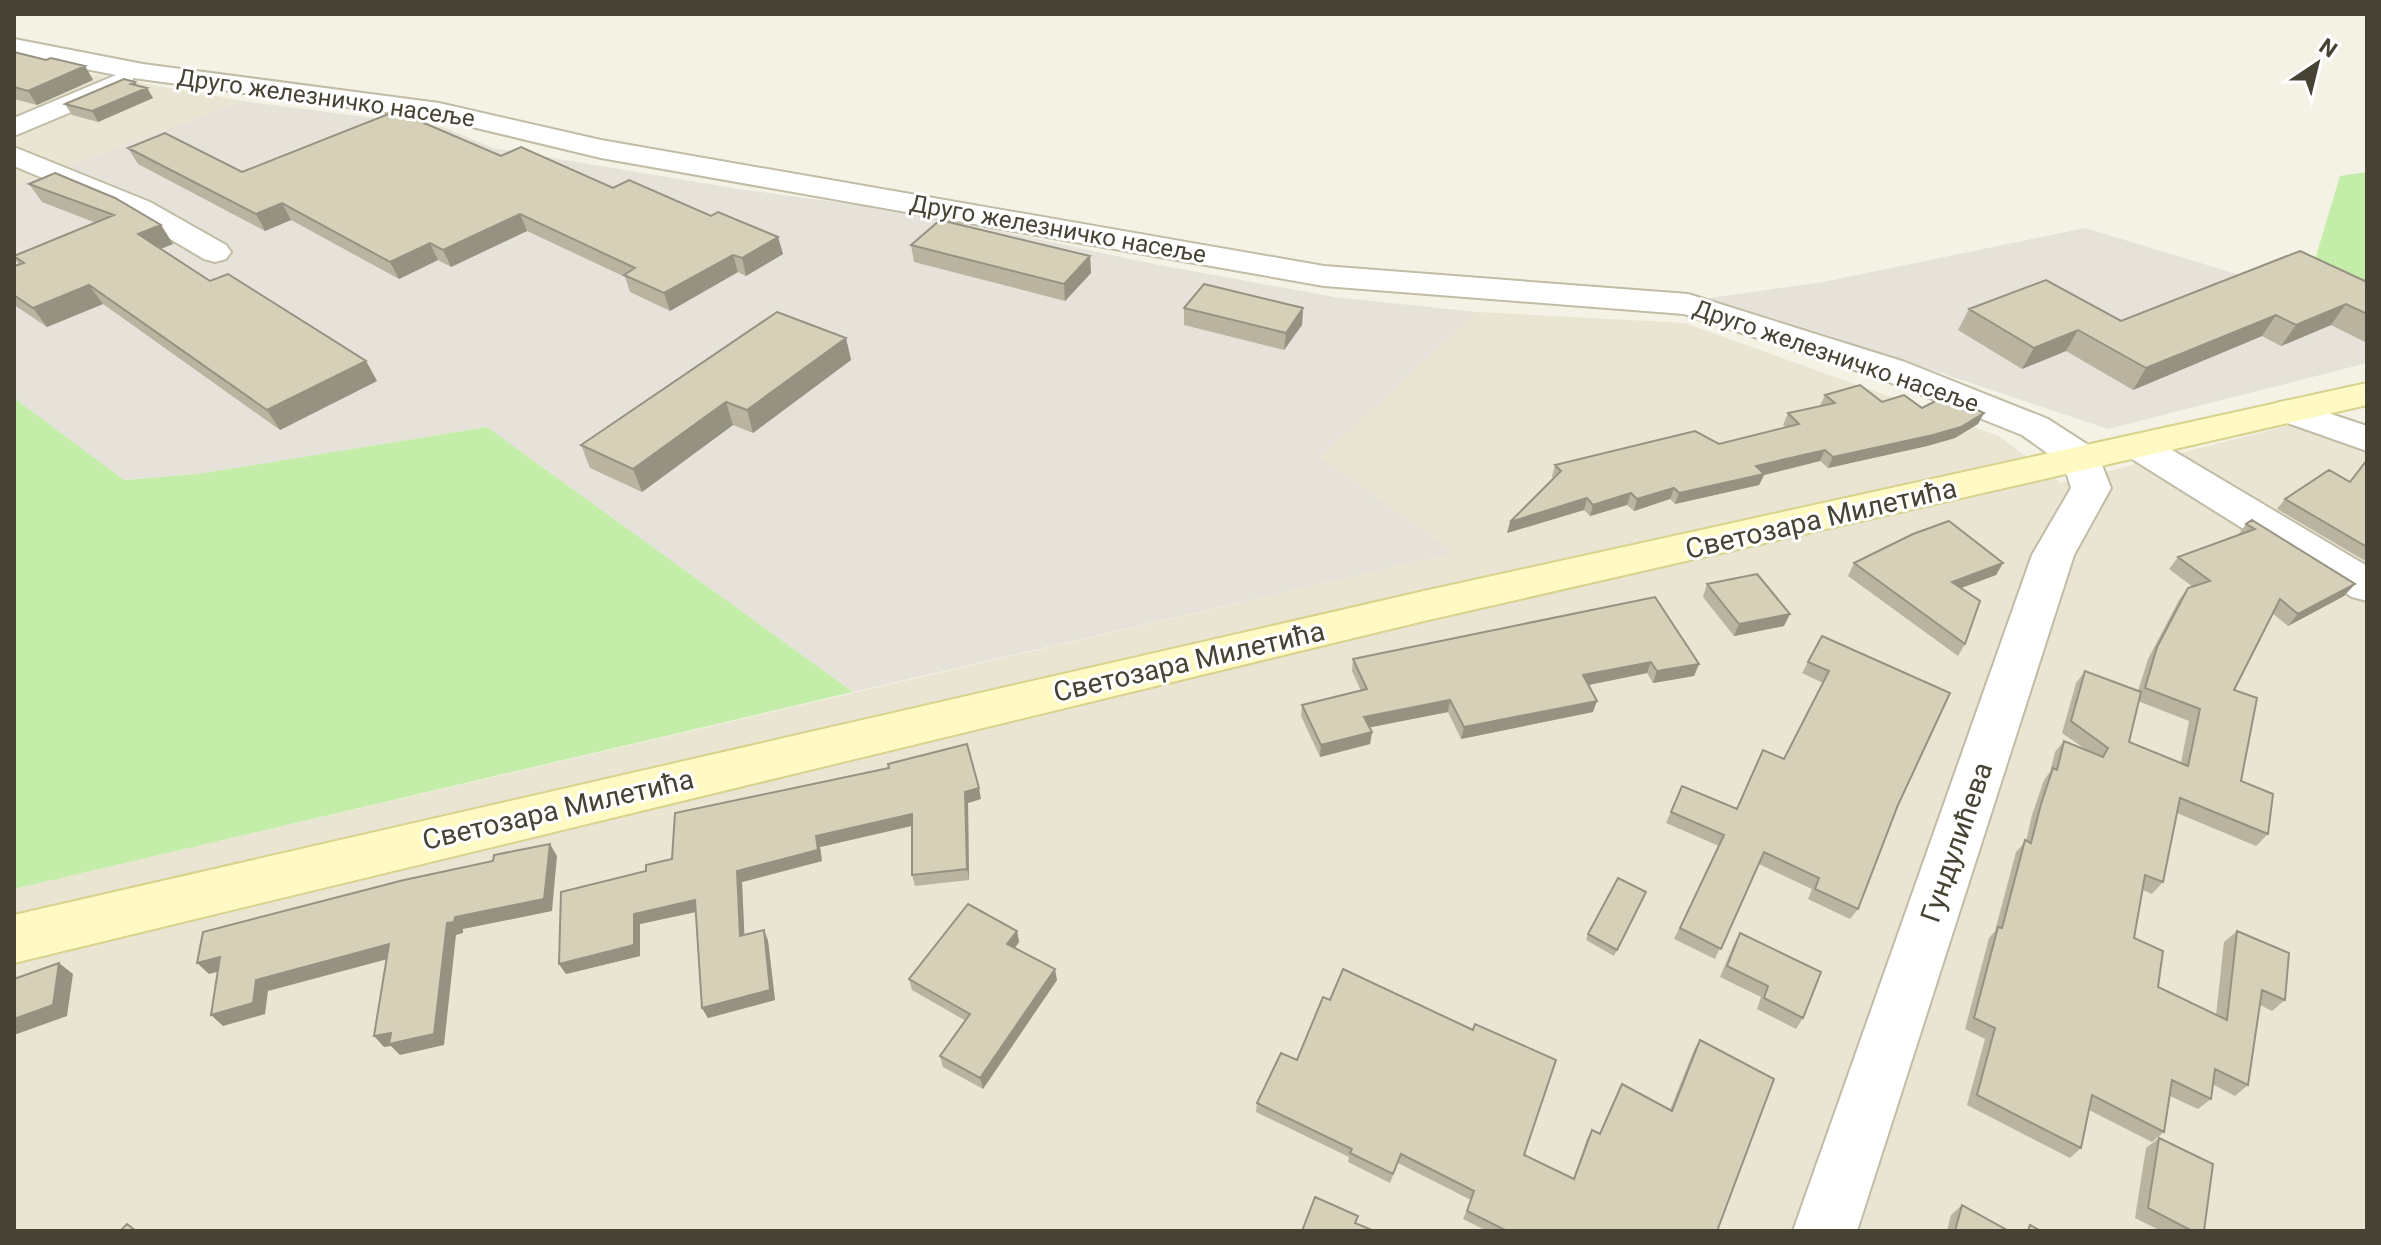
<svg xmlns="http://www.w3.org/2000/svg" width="2381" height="1245" viewBox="0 0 2381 1245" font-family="Roboto,sans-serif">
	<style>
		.residential { fill: #e9e5d2 }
		.industrial { fill: #e6e2da }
		.green { fill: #c3eda9 }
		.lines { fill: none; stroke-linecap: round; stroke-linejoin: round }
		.street-casing { stroke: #c0bca6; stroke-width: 4 }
		.secondary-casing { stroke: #d8d28f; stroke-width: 4 }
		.street { fill: #fff; fill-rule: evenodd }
		.secondary { fill: #fffac3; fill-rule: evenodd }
		.wall { fill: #b9b39f; fill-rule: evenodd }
		.shaded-wall { fill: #969282 }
		.building { fill: #d7d0b9; stroke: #969282; stroke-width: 2 }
		.labels { text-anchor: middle; stroke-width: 6; stroke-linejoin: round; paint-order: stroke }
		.far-street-label { font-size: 24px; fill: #474334; stroke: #fff }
		.street-label { font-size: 28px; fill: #474334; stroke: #fff }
	</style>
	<rect width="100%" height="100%" fill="#f4f2e4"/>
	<path class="residential" d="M14,60L243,101L14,186Z
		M1477,312L1685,323L1999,436L2061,483L2327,416L2367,431V1231H14V889L1453,553L1319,457Z"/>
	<path class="industrial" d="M243,101L443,127L493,148L739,189L910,212L1159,265L1334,297L1477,312L1320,457L1454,553L853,692L487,427L198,474L124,480L14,398V186Z
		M2085,228L2333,303L2367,324V363L2108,429L1809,329L1703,299L1823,282Z"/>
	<path class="green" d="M2367,172V296L2311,273L2340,176Z
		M14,398L124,480L198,474L487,427L853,692L14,889Z"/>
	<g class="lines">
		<defs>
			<path id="street" d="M14,39L143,64L439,103L601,140L1324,266L1688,294L1905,362L2048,419L2096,450L2111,488L2074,555L1857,1231H1793L2032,555L2071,488L2064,465L2022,435L1879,378L1684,314L1324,286L601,158L439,119L133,78L131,87L14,136V118L116,75L14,55Z
				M14,147L150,202L226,245L231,252L226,259L215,262L204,259L128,214L14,166Z
				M2289,400L2367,426V451L2276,419L2270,411L2276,403Z
				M2138,434L2152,438L2367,566V601L2352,597L2124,454L2119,446L2124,438Z"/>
			<path id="secondary" d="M2367,383V405L1424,621L14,963V915L1424,591Z"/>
		</defs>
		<use href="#street" class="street-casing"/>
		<use href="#secondary" class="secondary-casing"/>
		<use href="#street" class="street"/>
		<use href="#secondary" class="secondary"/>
	</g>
	<path class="wall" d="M14,52L46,60L85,66L93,80L37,105L14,99Z
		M135,82L137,85L147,88L153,98L98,122L72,115L65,104Z
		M128,148L242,172L613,188L711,216L778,237L783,254L746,276L738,272L670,311L630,292L625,277L527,231L451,267L438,260L399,279L291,220L265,231L138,164Z
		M29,184L161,225L173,244L161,249L210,281L366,361L377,381L280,430L103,304L47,327L14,305V266L19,264L14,258L96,223L42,202Z
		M911,245L1090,256L1091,273L1065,301L914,262Z
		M2367,282V343L2331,325L2281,346L2262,336L2133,390L2066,351L2022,369L1958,330L1969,309L2121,321Z
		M1184,308H1303L1302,325L1284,350L1184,325Z
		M846,338L851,360L753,433L733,425L642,492L590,468L581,445Z
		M1825,395L1922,408L1984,413L1978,424L1955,438L1927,446L1828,468L1820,461L1764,475L1759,485L1675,504L1670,499L1634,511L1627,505L1590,516L1584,510L1507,533L1553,478L1552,476L1555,465L1719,444L1786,427L1783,425L1788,413L1820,406Z
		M2367,459V562L2277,509L2285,499L2350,481Z
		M2246,524L2355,584L2344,596L2288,626L2272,613L2234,690L2241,781L2268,834L2256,846L2177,813L2163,882L2152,894L2143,890L2134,938L2158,987L2216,1015L2224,942L2237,931L2285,1000L2272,1011L2260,1005L2248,1085L2235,1096L2212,1084L2211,1099L2198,1109L2170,1096L2164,1132L2152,1142L2089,1110L2081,1148L2070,1158L1967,1105L1985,1039L1965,1029L1989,938L1995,931L2016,852L2026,841L2032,815L2044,780L2050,772L2055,752L2064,741L2085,749L2062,733L2076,683L2085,671L2138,691L2148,659L2179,600L2188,588L2193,587L2169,569L2178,557L2238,535ZM2138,701L2189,721L2181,763L2129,742Z
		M1854,563H2003L1996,575L1961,588L1965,644L1958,656L1848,576Z
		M1707,584L1784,626L1734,636L1703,597Z
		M1655,597L1699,664L1694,676L1653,683L1647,673L1588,685L1593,712L1461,739L1448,712L1369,727L1372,732L1370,744L1320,757L1301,716L1302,705L1361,691L1352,671L1353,659Z
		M1822,636L1898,805L1858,909L1850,919L1808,899L1812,889L1759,864L1715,959L1674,939L1719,846L1666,823L1682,786L1736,809L1784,759L1823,683L1802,673Z
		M981,799L968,803L969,880L915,886L912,875V826L820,847L822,861L742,882L744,935L764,930L768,941L775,1000L708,1018L702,1008L696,912L640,924V956L566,974L559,964L561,892Z
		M1646,892L1614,956L1586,940L1588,934Z
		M1017,931L1019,942L1015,948L1057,980L983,1089L943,1067L940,1056L966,1021L912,990L909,979Z
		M1740,933L1803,1018L1796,1029L1757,1009L1761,997L1720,977L1734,944Z
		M1700,1040L1717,1231H1487L1463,1219L1471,1200L1398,1163L1390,1183L1348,1162L1349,1157L1256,1112L1257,1103L1524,1155L1573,1179L1587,1139L1592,1130L1599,1134L1622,1084L1670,1110L1694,1050Z
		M2159,1138L2204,1231H2161L2135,1218L2146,1148Z
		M1962,1205L2009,1231H1947L1951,1215Z"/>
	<path class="shaded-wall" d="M85,66L93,80L37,105L28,91Z
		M135,82L140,91L147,88L153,98L98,122L92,111Z
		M282,203L291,220L265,231L256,214Z
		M520,214L527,231L451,267L443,250Z
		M161,225L173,244L150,253L138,234Z
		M778,237L783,254L746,276L742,258Z
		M430,243L438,260L399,279L390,262Z
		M733,255L738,272L670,311L664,293Z
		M1090,256L1091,273L1065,301L1064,284Z
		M89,285L103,304L47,327L33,308Z
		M2346,304L2331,325L2281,346L2296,325Z
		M1303,308L1302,325L1284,350L1286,333Z
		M2276,315L2262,336L2133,390L2146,368Z
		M2078,330L2066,351L2022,369L2034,348Z
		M846,338L851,360L753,433L747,410Z
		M366,361L377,381L280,430L267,410Z
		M726,402L733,425L642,492L633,469Z
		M1984,413L1978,424L1955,438L1927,446L1828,468L1833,457Z
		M1825,450L1820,461L1764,475L1759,485L1675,504L1679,493L1756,466Z
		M1674,488L1670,499L1634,511L1637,499Z
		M1631,493L1627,505L1590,516L1593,505Z
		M1587,498L1584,510L1507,533L1510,522Z
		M2003,563L1996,575L1945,594L1952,582Z
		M2355,584L2344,596L2288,626L2298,614Z
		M1790,614L1784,626L1734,636L1739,624Z
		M1651,662L1647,673L1579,687L1583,675Z
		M1699,664L1694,676L1653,683L1657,671Z
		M1450,700L1448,712L1362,729L1364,717Z
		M1597,701L1593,712L1461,739L1464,727Z
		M1372,732L1370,744L1320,757L1321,745Z
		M979,788L981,799L968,803L969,880L967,869L965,792Z
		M912,814L915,825L820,847L822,861L742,882L745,947L740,936L737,871L816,836Z
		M550,844L557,856L552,911L463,929V933L456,935L444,1045L400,1055L391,1046L384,1047L374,1036L447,923Z
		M695,900L700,911L640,924V956L566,974L559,964L634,914Z
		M764,930L768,941L775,1000L708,1018L702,1008Z
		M1017,931L1019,942L1009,955L1007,944Z
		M389,944L399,956L268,991L265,1014L223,1026L211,1015L256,980Z
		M220,957L232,968L209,974L197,963Z
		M59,963L73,974L67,1016L14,1035V1019Z
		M1055,969L1057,980L983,1089L980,1078Z"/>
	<path class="building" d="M14,52L46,60L51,58L85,66L28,91L14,87Z
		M124,79L135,82L131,84L147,88L92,111L65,104Z
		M396,111L501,156L521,147L613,188L629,180L711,216L718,212L778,237L742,258L733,255L664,293L624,275L635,268L520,214L443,250L430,243L390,262L282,203L256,214L128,148L165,133L242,172Z
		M55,173L115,198L161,225L138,234L210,281L228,274L366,361L267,410L89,285L33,308L14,295V266L24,263L14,256L114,215L29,184Z
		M940,220L1090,256L1064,284L911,245Z
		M2300,251L2367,282V314L2346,304L2296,325L2276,315L2146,368L2078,330L2034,348L1969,309L2046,280L2121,321Z
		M1204,284L1303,308L1286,333L1184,308Z
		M777,312L846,338L747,410L726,402L633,469L581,445Z
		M1860,385L1882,402L1904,395L1922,408L1947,395L1984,413L1961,427L1933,435L1833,457L1825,450L1756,466L1764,474L1679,493L1674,488L1637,499L1631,493L1593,505L1587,498L1510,522L1561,471L1555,465L1695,431L1719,444L1799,424L1788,413L1835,403L1825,395Z
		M2367,460V547L2285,499L2329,470L2350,482Z
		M2252,520L2355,584L2298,614L2280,599L2234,690L2257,698L2241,781L2273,794L2268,834L2180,798L2163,882L2145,875L2134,938L2163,951L2158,987L2227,1020L2237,931L2289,953L2285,1000L2262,990L2248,1085L2215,1069L2211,1099L2172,1080L2164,1132L2092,1095L2081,1148L1977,1095L1995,1028L1974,1018L1998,927L2002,928L2025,840L2031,843L2041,804L2053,768L2057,770L2064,741L2103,757L2108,748L2071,721L2085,671L2141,692L2129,742L2188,766L2200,709L2145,688L2157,647L2188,588L2210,581L2178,557L2255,529L2246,524Z
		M1949,521L2003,563L1952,582L1980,601L1965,644L1854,563L1913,534Z
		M1757,574L1790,614L1739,624L1707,584Z
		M1655,597L1699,664L1657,671L1651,662L1583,675L1597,701L1464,727L1450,700L1364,717L1372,732L1321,745L1302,705L1367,689L1353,659Z
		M1822,636L1950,693L1898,805L1858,909L1815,889L1819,878L1764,852L1721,949L1680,928L1724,835L1671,812L1682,786L1737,809L1763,750L1784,759L1829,671L1808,662Z
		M967,744L979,788L965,792L967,869L912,875V814L816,836L818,850L737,871L740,936L764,930L770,990L702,1008L695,900L634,914V945L559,964L561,892L646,871V865L672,859L675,813L889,768L888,764Z
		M550,844L544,899L455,917L454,922L447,923L434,1034L389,1044L391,1033L374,1036L389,944L256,980L253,1003L211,1015L220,957L197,963L203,932L404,880L493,861L494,855Z
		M1618,878L1646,892L1617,950L1588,934Z
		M968,904L1017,931L1007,944L1055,969L980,1078L940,1056L970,1014L909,979Z
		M1740,933L1821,972L1803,1018L1764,998L1768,986L1727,966Z
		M59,963L53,1005L14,1019V979Z
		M1343,969L1473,1030L1475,1024L1556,1060L1524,1155L1574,1179L1592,1130L1600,1134L1622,1084L1672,1111L1700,1040L1774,1079L1717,1231H1507L1467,1211L1474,1191L1401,1154L1393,1174L1350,1153L1352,1149L1257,1103L1281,1053L1297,1060L1323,997L1330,1000Z
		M2159,1138L2213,1164L2204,1231H2192L2148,1208Z
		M1315,1197L1358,1216L1355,1223L1374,1231H1302Z
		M1962,1205L2009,1231H1955Z
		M127,1224L136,1231H120Z
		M2030,1225L2041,1231H2028Z"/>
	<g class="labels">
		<g class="far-street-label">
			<text transform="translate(326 98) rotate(8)" y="8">Друго железничко насеље</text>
			<text transform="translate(1058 229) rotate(10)" y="8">Друго железничко насеље</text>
			<text transform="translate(1836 356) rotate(19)" y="8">Друго железничко насеље</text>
		</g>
		<g class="street-label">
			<text transform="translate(1821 518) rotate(-13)" y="10">Светозара Милетића</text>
			<text transform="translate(1189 661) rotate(-13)" y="10">Светозара Милетића</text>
			<text transform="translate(558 809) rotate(-13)" y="10">Светозара Милетића</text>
			<text transform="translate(1956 842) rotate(-71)" y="10">Гундулићева</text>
		</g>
	</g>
	<rect width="2381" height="1245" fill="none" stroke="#474334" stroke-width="32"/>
	<g transform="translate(2317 64) rotate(35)" stroke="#ffffff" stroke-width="6" paint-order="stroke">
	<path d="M0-6L14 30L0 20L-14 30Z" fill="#474334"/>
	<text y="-12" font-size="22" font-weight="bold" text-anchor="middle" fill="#474334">N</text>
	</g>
</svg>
